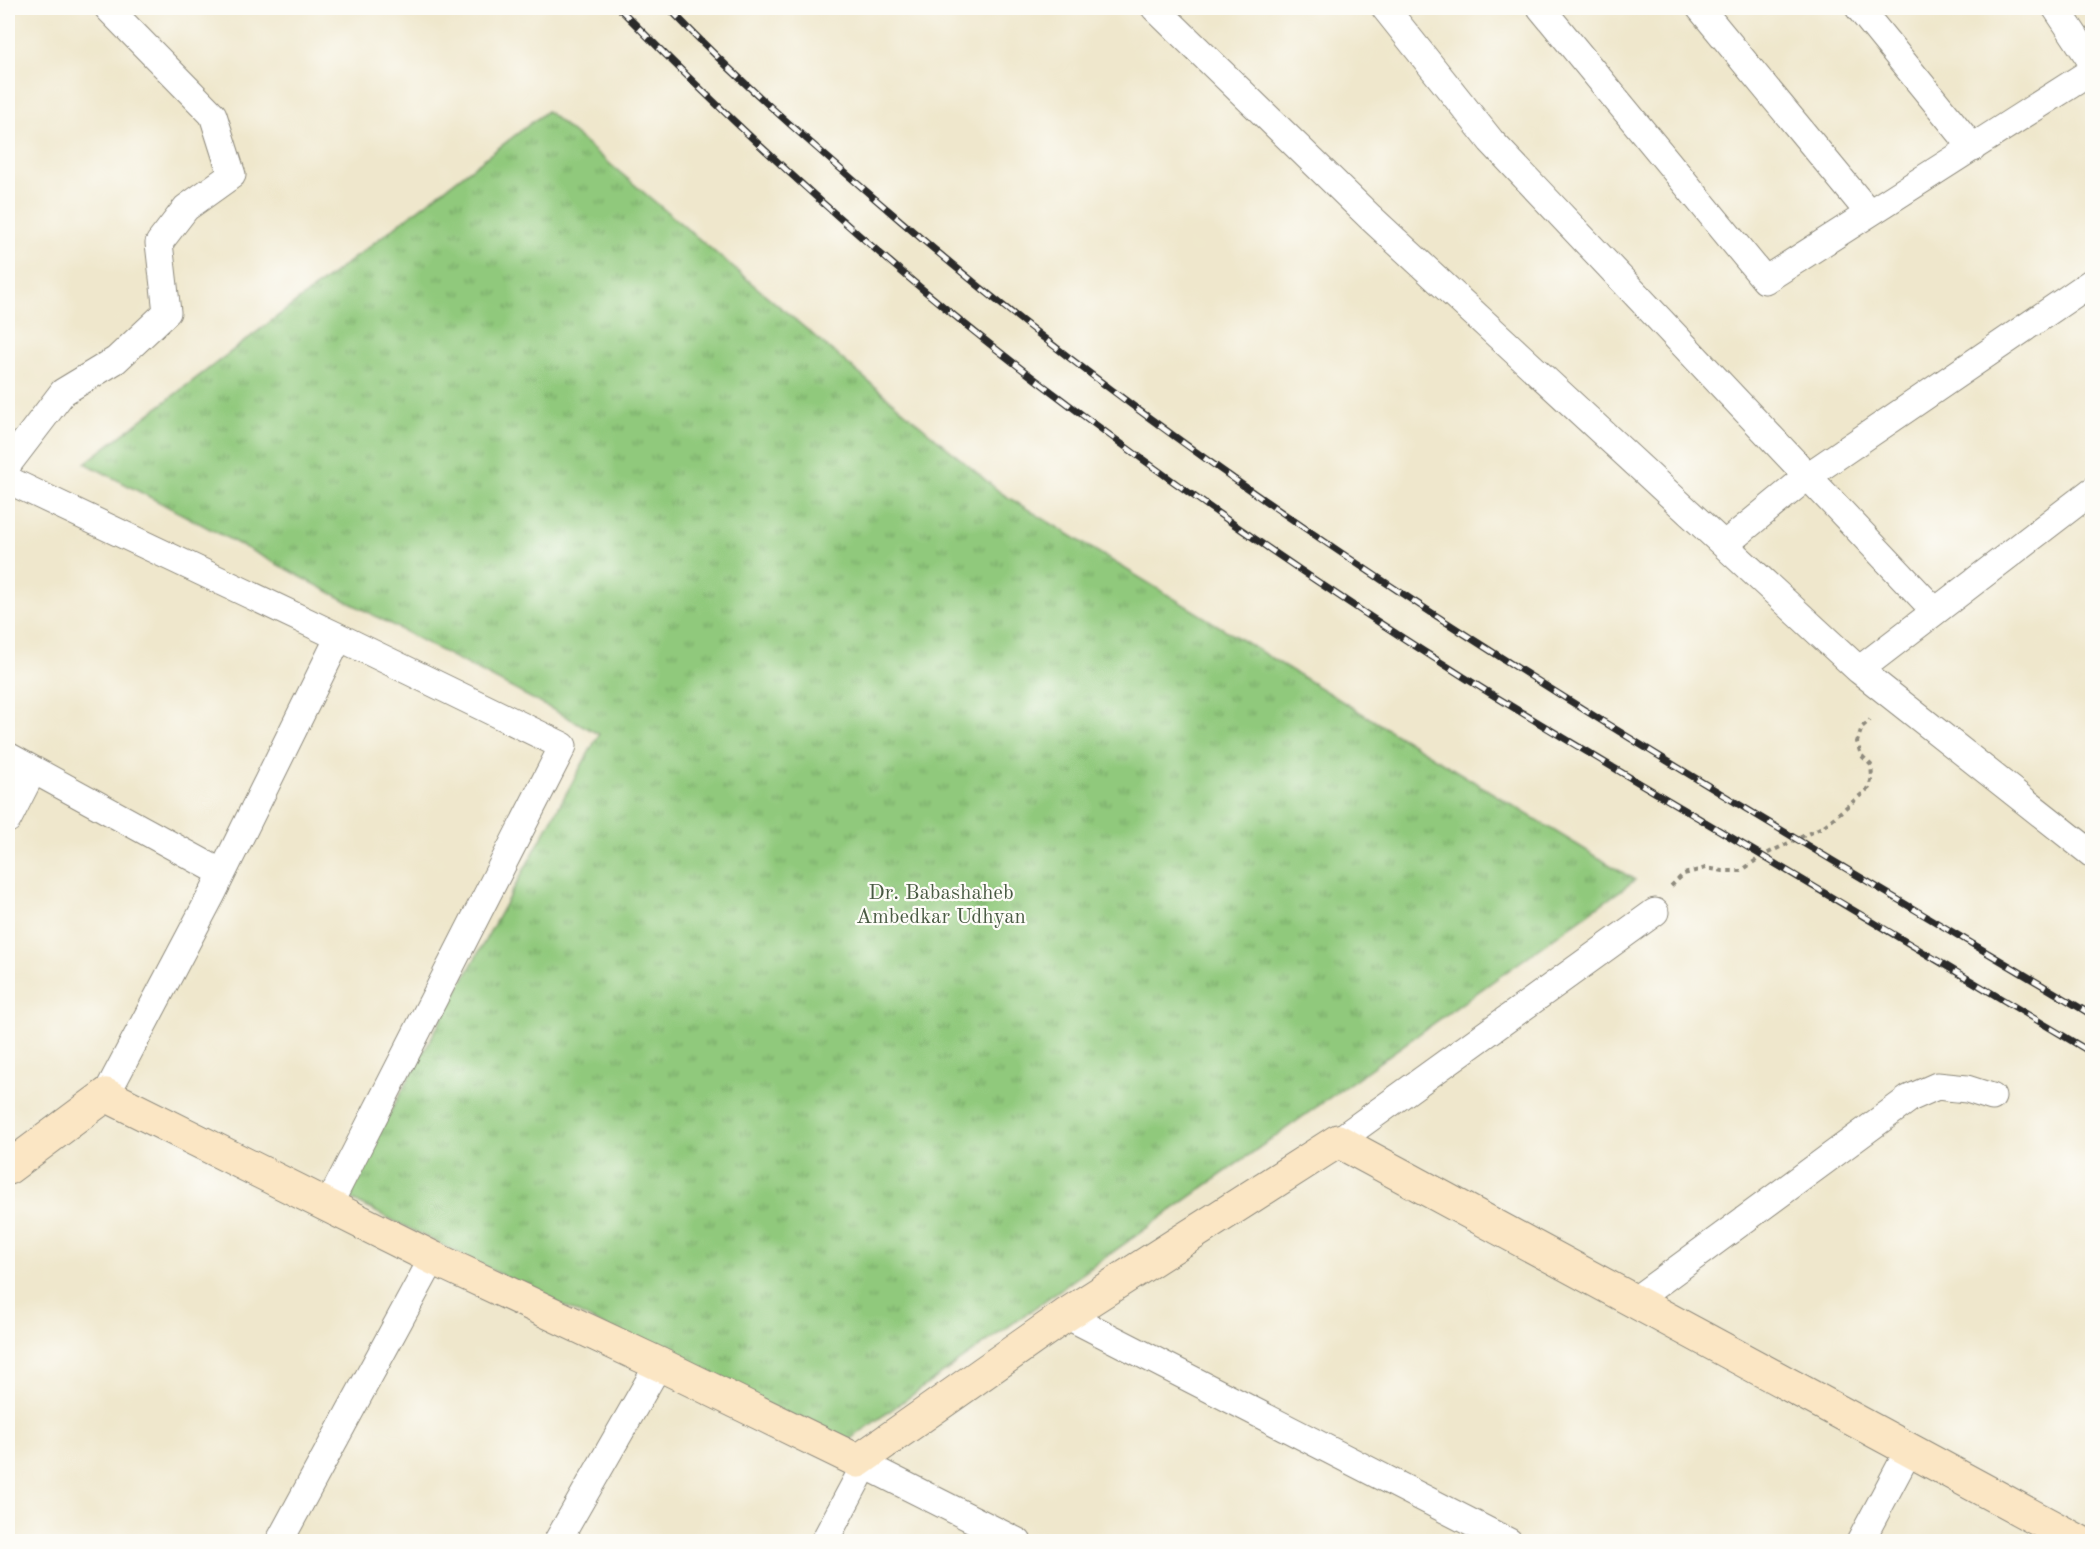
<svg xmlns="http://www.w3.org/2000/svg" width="2100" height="1549" viewBox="0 0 2100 1549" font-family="'Old Standard TT',serif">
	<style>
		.grass { fill: url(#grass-tufts); stroke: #5e7a54; stroke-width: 1.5 }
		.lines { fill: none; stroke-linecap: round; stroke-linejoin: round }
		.street-casing { stroke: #8d897c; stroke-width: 29 }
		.secondary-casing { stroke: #8d897c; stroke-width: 35 }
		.path { stroke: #8d897c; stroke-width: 4; stroke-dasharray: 4.5 4.5; stroke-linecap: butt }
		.street { stroke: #fff; stroke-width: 27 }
		.secondary { stroke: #fbe6c4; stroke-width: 33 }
		.rail-casing { stroke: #2b2b2b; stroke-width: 7 }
		.rail { stroke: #fdfcf7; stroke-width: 4.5; stroke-dasharray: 14; stroke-linecap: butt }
		.labels { text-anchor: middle; stroke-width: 4.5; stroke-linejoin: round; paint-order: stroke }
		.park-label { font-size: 21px; fill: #495a43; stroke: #fdfcf7 }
	</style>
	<defs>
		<pattern id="grass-tufts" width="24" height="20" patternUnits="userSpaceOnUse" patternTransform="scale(1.5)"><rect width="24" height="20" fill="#90c97c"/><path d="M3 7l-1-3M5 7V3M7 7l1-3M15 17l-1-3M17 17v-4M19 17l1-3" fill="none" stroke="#76a366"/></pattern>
	</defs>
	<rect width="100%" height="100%" fill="#fdfcf7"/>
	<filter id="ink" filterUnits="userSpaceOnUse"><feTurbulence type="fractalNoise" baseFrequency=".0167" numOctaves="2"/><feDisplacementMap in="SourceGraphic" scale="12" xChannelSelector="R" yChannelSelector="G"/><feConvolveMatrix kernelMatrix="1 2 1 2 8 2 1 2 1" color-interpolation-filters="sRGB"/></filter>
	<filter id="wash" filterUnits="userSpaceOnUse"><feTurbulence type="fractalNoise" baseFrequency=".008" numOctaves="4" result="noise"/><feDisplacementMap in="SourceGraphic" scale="24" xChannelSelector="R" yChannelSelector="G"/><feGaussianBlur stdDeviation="1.35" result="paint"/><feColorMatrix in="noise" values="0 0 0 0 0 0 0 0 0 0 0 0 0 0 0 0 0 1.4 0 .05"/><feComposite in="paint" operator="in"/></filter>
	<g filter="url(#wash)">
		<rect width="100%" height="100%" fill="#efe7cc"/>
		<path class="grass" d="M547,111L1001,493L1635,880L842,1445L344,1196L599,734L85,463Z"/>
	</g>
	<g filter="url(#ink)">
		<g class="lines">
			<defs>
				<path id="street" d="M1155,8L1370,217L1859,670
					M1385,8L1491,141L1935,611
					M1541,8L1765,280L2092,71
					M1700,8L1869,213
					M1859,8L1973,148
					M2056,8L2092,62
					M8,464L63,392L116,360L167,312L159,243L186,208L232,175L213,115L108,8
					M8,480L339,637L563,746L328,1206
					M2092,491L1859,670L2092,854
					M1724,545L1808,476L2092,282
					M8,756L222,873
					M8,819L33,770
					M106,1095L211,896L339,637
					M1338,1141L1655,912
					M1634,1301L1910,1098L1937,1086L1967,1089L1992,1097
					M1066,1315L1509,1542
					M865,1465L1018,1542
					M279,1542L433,1258
					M557,1542L659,1364
					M824,1542L865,1465L858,1461
					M1860,1542L1909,1450"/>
				<path id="secondary" d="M8,1168L106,1095L433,1258L659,1364L858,1461L1066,1315L1338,1141L2080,1542"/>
			</defs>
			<use href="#street" class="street-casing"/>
			<use href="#secondary" class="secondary-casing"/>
			<path class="path" d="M1671,886L1684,874L1706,868L1723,871H1741L1762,856L1824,826L1869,788L1872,777L1871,765L1861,755L1857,742L1862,727L1870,720"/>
			<use href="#street" class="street"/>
			<use href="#secondary" class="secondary"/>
			<defs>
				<path id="rail" d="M619,8C751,142 891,270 1040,383C1178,488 1321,587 1467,679C1565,740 1665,798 1764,857C1874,922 1983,988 2092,1053
					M669,8C737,80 813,145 888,210C1255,528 1678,768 2092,1015"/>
			</defs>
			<use href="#rail" class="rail-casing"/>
			<use href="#rail" class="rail"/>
		</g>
	</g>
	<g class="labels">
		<g class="park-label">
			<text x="941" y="899">Dr. Babashaheb<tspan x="941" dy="24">Ambedkar Udhyan</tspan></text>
		</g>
	</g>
	<rect width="2100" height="1549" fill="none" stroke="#fdfcf7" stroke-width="30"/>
</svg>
